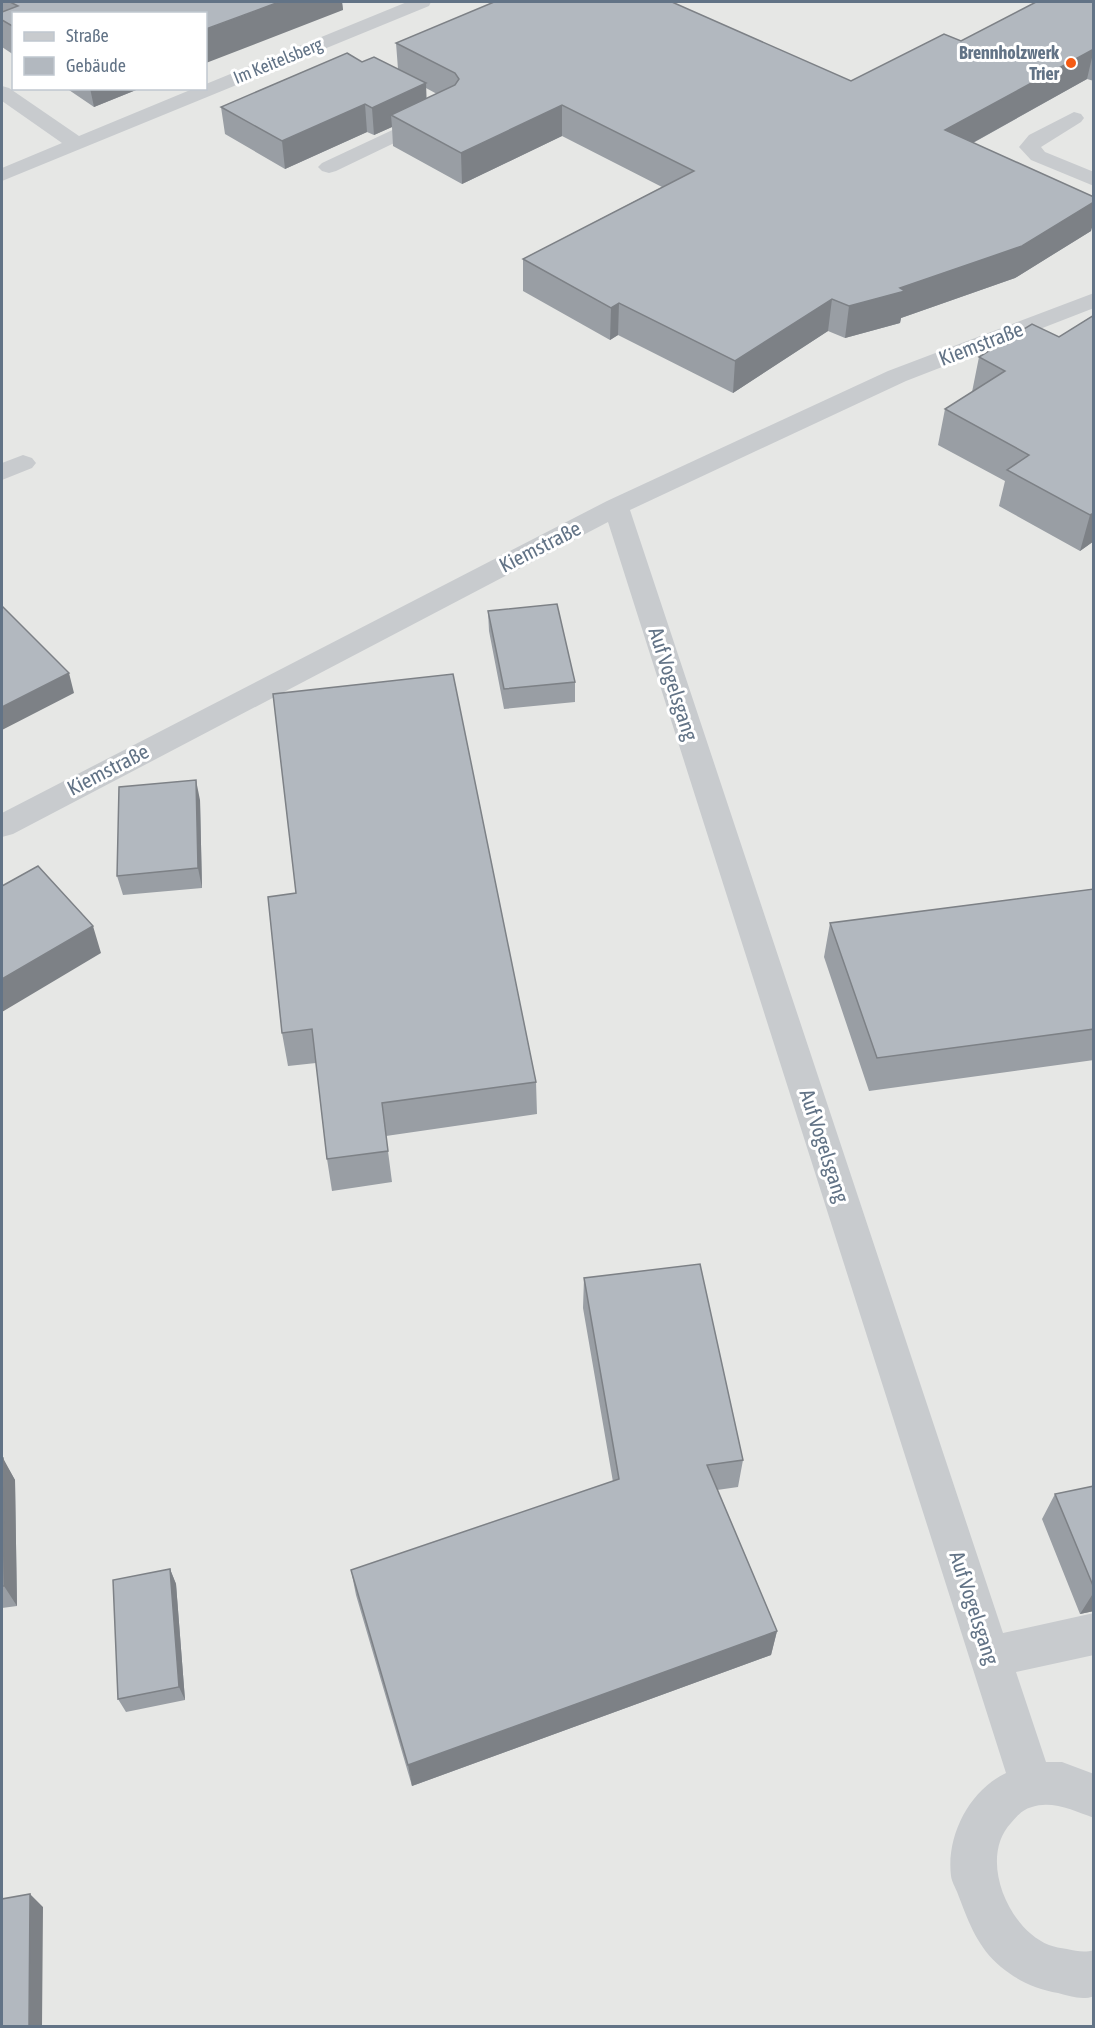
<svg xmlns="http://www.w3.org/2000/svg" width="1095" height="2028" viewBox="0 0 1095 2028" font-family="'Asap Condensed',sans-serif">
	<style>
		.built { fill: #e6e7e5; fill-rule: evenodd }
		.lines { fill: none; stroke-linecap: round; stroke-linejoin: round }
		.minor { fill: #c8cbce; fill-rule: evenodd }
		.wall { fill: #999ea4; fill-rule: evenodd }
		.shaded-wall { fill: #7d8186 }
		.building { fill: #b2b8bf; stroke: #7d8186; stroke-width: 1.5 }
		.poi-dot { fill: #f45b14; stroke: #fff; stroke-width: 2 }
		.labels { text-anchor: middle; stroke-width: 6; stroke-linejoin: round; paint-order: stroke }
		.far-poi-label { font-size: 18px; font-weight: bold; fill: #627386; stroke: #fff; text-anchor: end }
		.far-street-label { font-size: 18px; fill: #627386; stroke: #fff }
		.street-label { font-size: 21px; fill: #627386; stroke: #fff }
	</style>
	<rect width="100%" height="100%" fill="#f5f6f1"/>
	<path class="built" d="M2,2H1093V2026H2ZM14,14H206V88H14Z"/>
	<g class="lines">
		<path class="minor" d="M407,2H431L429,6L2,181V168L62,143L2,101V86L9,88L79,136L195,88H206V84Z
			M433,111L440,113L443,117L440,121L336,171L329,173L322,171L318,167L322,163Z
			M1074,112L1081,114L1084,118L1081,122L1041,147L1045,152L1094,172V186L1031,160L1019,147L1029,135Z
			M1094,293V308L906,381L630,510L1003,1633L1094,1613V1655L1016,1672L1046,1762H1062L1094,1774V1818C1075,1811 1052,1800 1032,1807C1023,1809 1017,1816 1011,1823C978,1858 1008,1929 1049,1945C1054,1947 1061,1948 1067,1949C1077,1951 1084,1953 1094,1950V1996C1082,2001 1070,1996 1058,1993C1036,1989 1018,1981 1001,1967C978,1948 969,1923 959,1897C957,1890 952,1883 951,1876C946,1835 970,1790 1006,1773L608,522L13,834L2,837V813L607,501L888,371Z
			M23,455L32,458L36,463L32,468L2,480V463Z"/>
	</g>
	<path class="wall" d="M2,2H342L343,10L14,14V55L2,47Z
		M1094,2V81L1087,79L973,143L1091,231L1015,278L901,318L900,323L845,338L828,331L733,393L618,335L610,340L523,291V259L662,187L562,136L462,184L393,146L392,127L374,135L367,132L285,169L225,134L221,107L362,62L398,69L396,43L851,81L961,41ZM426,88L437,94L426,99Z
		M66,88H141L94,107Z
		M1094,315V541L1080,551L999,506L1005,481L938,445L945,409L972,392L979,357L1059,337Z
		M488,611L575,682V702L504,709L489,631Z
		M200,800L202,888L123,895L117,876Z
		M1094,889V1060L869,1091L824,957L830,923Z
		M268,897L536,1082L537,1114L386,1136L392,1182L332,1191L327,1159L316,1063L288,1066L282,1033Z
		M584,1278L743,1460L738,1487L717,1490L777,1631L771,1655L412,1786L356,1595L351,1570L613,1482L583,1308Z
		M2,1458L15,1480L17,1606L2,1608Z
		M1094,1486V1611L1080,1614L1042,1519L1055,1494Z
		M170,1569L176,1584L185,1700L126,1712L118,1699Z"/>
	<path class="shaded-wall" d="M279,2H342L343,10L206,63V29Z
		M1094,49L1087,79L940,161L945,130Z
		M426,83L427,110L391,115L392,127L374,135L372,108Z
		M90,88H141L94,107Z
		M365,104L367,132L285,169L282,141Z
		M562,105V136L462,184L461,153Z
		M1094,202V221L1091,231L1015,278L901,318L900,323L845,338L849,306Z
		M832,299L828,331L733,393L735,361Z
		M619,303L618,335L610,340L611,308Z
		M1094,513V541L1080,551L1090,515Z
		M69,673L74,693L2,730V707Z
		M196,780L200,800L202,888L198,868Z
		M93,926L101,953L2,1012V979Z
		M3,1458L15,1480L17,1606L4,1586Z
		M170,1569L176,1584L185,1700L179,1687Z
		M1094,1592V1611L1080,1614Z
		M777,1631L771,1655L412,1786L408,1765Z
		M30,1894L43,1907L42,2026H29Z"/>
	<path class="building" d="M10,2H279L206,29V14H14V27L2,20V12L18,6Z
		M494,2H672L851,81L944,34L961,41L1036,2H1094V49L945,130L1094,197V202L1022,246L900,288L905,291L849,306L832,299L735,361L619,303L611,308L523,259L694,171L562,105L461,153L391,115L455,85L459,79L455,73L396,43Z
		M347,53L362,62L374,57L426,83L372,108L365,104L282,141L221,107Z
		M1094,315V513L1090,515L1007,470L1029,455L945,409L1005,371L979,357L1032,324L1059,337Z
		M557,604L575,682L504,689L488,611Z
		M2,606L69,673L2,707Z
		M453,674L536,1082L382,1103L388,1151L327,1159L312,1029L282,1033L268,897L296,893L273,694Z
		M196,780L198,868L117,876L119,787Z
		M38,866L93,926L2,979V886Z
		M1094,889V1029L877,1058L830,923Z
		M700,1264L743,1460L707,1465L777,1631L408,1765L351,1570L619,1479L584,1278Z
		M2,1458H3L4,1586H2Z
		M1094,1486V1588L1055,1494Z
		M170,1569L179,1687L118,1699L113,1580Z
		M30,1894L29,2026H2V1899Z"/>
	<circle class="poi-dot" cx="1071" cy="63" r="6"/>
	<g class="labels">
		<g class="far-poi-label">
			<text x="1059" y="59">Brennholzwerk<tspan x="1059" dy="21">Trier</tspan></text>
		</g>
		<g class="far-street-label">
			<text transform="translate(278 61) rotate(-22)" y="6">Im Keitelsberg</text>
		</g>
		<g class="street-label">
			<text transform="translate(981 344) rotate(-21)" y="7">Kiemstraße</text>
			<text transform="translate(540 547) rotate(-27)" y="7">Kiemstraße</text>
			<text transform="translate(673 684) rotate(72)" y="7">Auf Vogelsgang</text>
			<text transform="translate(108 770) rotate(-27)" y="7">Kiemstraße</text>
			<text transform="translate(824 1146) rotate(72)" y="7">Auf Vogelsgang</text>
			<text transform="translate(974 1608) rotate(72)" y="7">Auf Vogelsgang</text>
		</g>
	</g>
	<rect width="1095" height="2028" fill="none" stroke="#627386" stroke-width="6"/>
	<rect x="12" y="12" width="195" height="78" fill="#ffffff" stroke="#c0c7cf" stroke-width="1.5"/>
	<rect x="24" y="32" width="30" height="9" fill="#c8cbce" stroke="#c0c7cf" stroke-width="1.5"/>
	<text x="66" y="42" font-size="18" fill="#627386">Straße</text>
	<rect x="24" y="57" width="30" height="18" fill="#b2b8bf" stroke="#c0c7cf" stroke-width="1.5"/>
	<text x="66" y="72" font-size="18" fill="#627386">Gebäude</text>
</svg>
